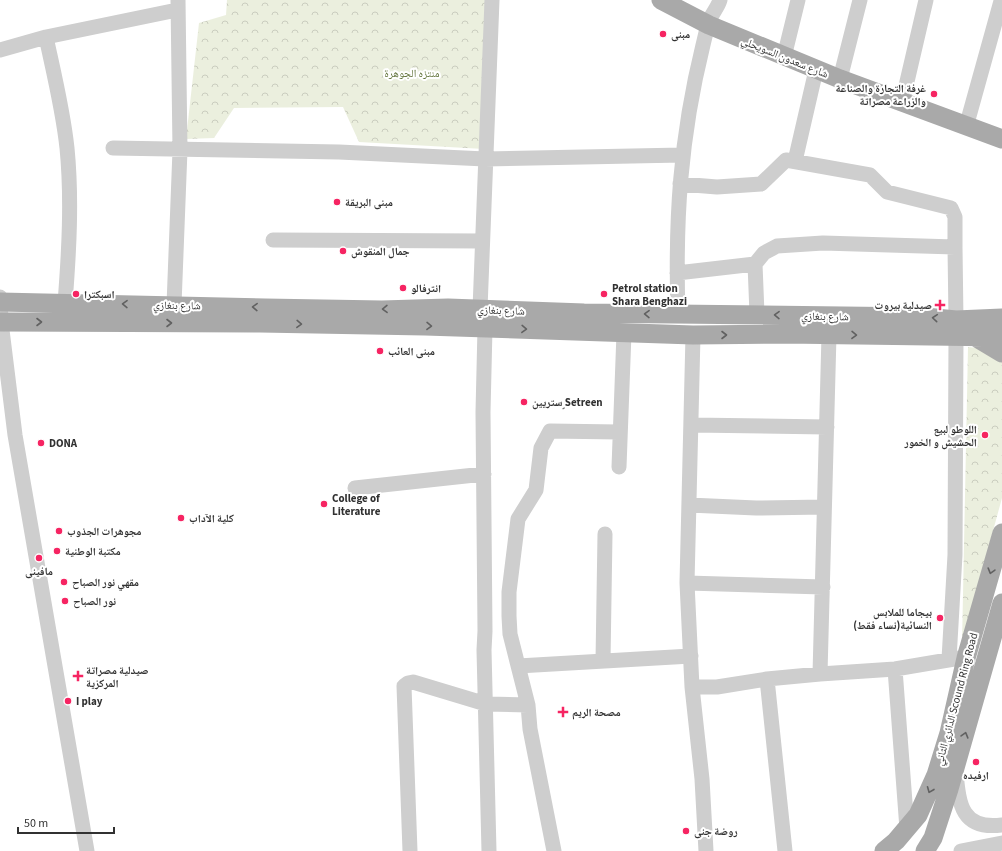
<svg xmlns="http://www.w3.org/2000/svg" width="1002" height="851" viewBox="0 0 1002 851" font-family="'Source Sans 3','Noto Naskh Arabic',sans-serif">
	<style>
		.park { fill: url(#park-crowns) }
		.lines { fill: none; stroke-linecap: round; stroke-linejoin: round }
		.minor { stroke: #cecece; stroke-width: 15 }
		.major { stroke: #a9a9a9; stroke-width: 19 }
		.oneway { stroke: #616161 }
		.poi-dot { fill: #f62462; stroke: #fff; stroke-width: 1.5 }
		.labels { text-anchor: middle; stroke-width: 4; stroke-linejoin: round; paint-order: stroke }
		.poi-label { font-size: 11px; font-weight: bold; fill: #313131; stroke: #fff; text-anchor: start }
		.street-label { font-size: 11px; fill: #313131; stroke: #fff }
		.park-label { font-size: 11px; fill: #607239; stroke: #fff }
	</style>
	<defs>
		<pattern id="park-crowns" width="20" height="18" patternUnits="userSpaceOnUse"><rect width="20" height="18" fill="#ebefde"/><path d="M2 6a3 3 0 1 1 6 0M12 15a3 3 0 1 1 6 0" fill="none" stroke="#cacdbf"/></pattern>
	</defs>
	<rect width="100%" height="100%" fill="#fff"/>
	<path class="park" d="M227,0H487L484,149L359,142L343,107L234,108L214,138L186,139L199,23L226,15Z
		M968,347L988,349L1002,357V498L962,644Z"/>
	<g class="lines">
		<path class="minor" d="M46,37C54,74 63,110 67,148C72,199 69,252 65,303
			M0,50L46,37L177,10
			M784,57L798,0
			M840,79L860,0
			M902,103L926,0
			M966,127L1001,1
			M113,148L339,152L485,159L682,155
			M795,161L816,70
			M680,184L717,187L761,184L786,160L870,175L887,192L951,208L955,217V247
			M273,240L482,241
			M677,273L755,264
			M0,297L1,322L15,435L87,851
			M174,305L180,150L178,0
			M480,309L492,0
			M678,314C675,220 680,138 703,45C705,37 707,27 710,19C713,12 718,7 720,0
			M757,314L755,264L764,253L777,246L823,243L955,247L956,320
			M485,328L483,412L485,631L484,650L489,851
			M693,335L687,583L692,687L702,779L706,851
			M692,425L827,427
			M619,467L624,333
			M355,488L484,474
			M689,505L756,508L824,507
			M687,583L823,587
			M949,659L955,555L956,337
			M603,661L605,534
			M518,666L691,656
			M895,669L907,829
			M820,674L829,335
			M767,679L785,851
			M692,687H717L767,679L820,674L895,669L960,658
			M956,773C959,805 962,830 1002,825
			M410,851L404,686L408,683L413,682L486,704L528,705
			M554,851L530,729L528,705L510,634L509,616V592L518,519L536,490L541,448L550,431L619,432
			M961,851L1002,843"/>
		<path class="major" d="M661,0L709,25L840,79L1002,139
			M0,302L265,308L382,310L448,308L584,313L925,317L956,320L1002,318
			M0,322L260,323L425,326L693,335L786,334L1002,337
			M977,338L1002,353
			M884,851L896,841L918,815L936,775L949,733L966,658L1002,533
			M925,851L933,838L949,789L1002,603"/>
	</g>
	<defs><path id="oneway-chevron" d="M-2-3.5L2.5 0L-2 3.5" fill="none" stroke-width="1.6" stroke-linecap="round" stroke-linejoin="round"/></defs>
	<g class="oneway">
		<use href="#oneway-chevron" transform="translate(125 304) rotate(-179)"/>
		<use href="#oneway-chevron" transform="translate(255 307) rotate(-178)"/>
		<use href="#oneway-chevron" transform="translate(385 309) rotate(179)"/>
		<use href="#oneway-chevron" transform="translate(647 314) rotate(-179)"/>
		<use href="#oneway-chevron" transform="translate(777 315) rotate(-179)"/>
		<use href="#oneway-chevron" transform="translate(935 318) rotate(-175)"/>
		<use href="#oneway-chevron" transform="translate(39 322)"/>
		<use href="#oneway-chevron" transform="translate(169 323)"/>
		<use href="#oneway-chevron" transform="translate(299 324) rotate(2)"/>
		<use href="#oneway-chevron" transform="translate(429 326) rotate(1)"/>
		<use href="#oneway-chevron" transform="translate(524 329) rotate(2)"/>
		<use href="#oneway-chevron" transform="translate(724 335)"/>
		<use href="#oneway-chevron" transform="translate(854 335) rotate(1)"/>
		<use href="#oneway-chevron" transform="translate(991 571) rotate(106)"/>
		<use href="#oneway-chevron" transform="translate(965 735) rotate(-74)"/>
		<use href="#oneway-chevron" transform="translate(930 790) rotate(112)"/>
	</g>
	<g class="poi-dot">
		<circle cx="663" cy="34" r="4"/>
		<circle cx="934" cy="94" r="4"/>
		<circle cx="337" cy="202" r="4"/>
		<circle cx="343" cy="251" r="4"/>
		<circle cx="403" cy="288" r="4"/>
		<circle cx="76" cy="294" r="4"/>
		<circle cx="604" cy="294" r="4"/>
		<path d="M938 299h4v4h4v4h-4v4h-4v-4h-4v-4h4z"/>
		<circle cx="380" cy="351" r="4"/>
		<circle cx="524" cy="402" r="4"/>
		<circle cx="985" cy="435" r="4"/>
		<circle cx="41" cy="443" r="4"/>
		<circle cx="324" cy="504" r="4"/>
		<circle cx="181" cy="518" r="4"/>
		<circle cx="59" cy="531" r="4"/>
		<circle cx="57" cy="551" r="4"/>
		<circle cx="39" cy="558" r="4"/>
		<circle cx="64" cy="582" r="4"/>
		<circle cx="65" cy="601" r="4"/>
		<circle cx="940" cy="618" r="4"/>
		<path d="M76 670h4v4h4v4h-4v4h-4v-4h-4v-4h4z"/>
		<circle cx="68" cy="701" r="4"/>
		<path d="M561 706h4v4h4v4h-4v4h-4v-4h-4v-4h4z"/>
		<circle cx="976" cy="762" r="4"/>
		<circle cx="686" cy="831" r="4"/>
	</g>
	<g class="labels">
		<g class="poi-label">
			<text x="671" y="38">مبنى</text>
			<text x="926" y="92" text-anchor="end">غرفة التجارة والصناعة<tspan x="926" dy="13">والزراعة مصراتة</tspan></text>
			<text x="345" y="206">مبنى البريقة</text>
			<text x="351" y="255">جمال المنقوش</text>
			<text x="411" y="292">انترفالو</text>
			<text x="612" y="292">Petrol station<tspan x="612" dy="13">Shara Benghazi</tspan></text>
			<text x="84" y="298">اسبكترا</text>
			<text x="932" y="309" text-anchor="end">صيدلية بيروت</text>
			<text x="388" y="355">مبنى العائب</text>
			<text x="532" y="406">ستريين ٍSetreen</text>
			<text x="977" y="433" text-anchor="end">اللوطو لبيع<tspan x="977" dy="13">الحشيش و الخمور</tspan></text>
			<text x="49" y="447">DONA</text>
			<text x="332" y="502">College of<tspan x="332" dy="13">Literature</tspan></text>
			<text x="189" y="522">كلية الآداب</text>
			<text x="67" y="535">مجوهرات الجذوب</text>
			<text x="65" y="555">مكتبة الوطنية</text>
			<text x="39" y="575" text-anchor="middle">مافينى</text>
			<text x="72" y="586">مقهي نور الصباح</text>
			<text x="73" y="605">نور الصباح</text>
			<text x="932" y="616" text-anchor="end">بيجاما للملابس<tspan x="932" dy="13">النسائية(نساء فقط)</tspan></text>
			<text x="86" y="674">صيدلية مصراتة<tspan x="86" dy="13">المركزية</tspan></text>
			<text x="76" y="705">I play</text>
			<text x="572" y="716">مصحة الريم</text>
			<text x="976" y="779" text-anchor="middle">ارفيده</text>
			<text x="694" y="835">روضة جنى</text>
		</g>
		<g class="street-label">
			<text transform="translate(785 57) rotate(22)" y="4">شارع سعدون السويحلي</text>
			<text transform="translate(177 305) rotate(1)" y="4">شارع بنغازي</text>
			<text transform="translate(501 310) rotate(2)" y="4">شارع بنغازي</text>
			<text transform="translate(825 316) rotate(1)" y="4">شارع بنغازي</text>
			<text transform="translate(956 699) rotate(-75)" y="4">الدائري الثاني Scound Ring Road</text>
		</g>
		<g class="park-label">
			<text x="412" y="77">منتزه الجوهرة</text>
		</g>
	</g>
	<path d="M18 827v6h96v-6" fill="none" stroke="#313131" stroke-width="2"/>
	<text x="24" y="827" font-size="12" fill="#313131" stroke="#ffffff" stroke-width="3" paint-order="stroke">50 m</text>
</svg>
